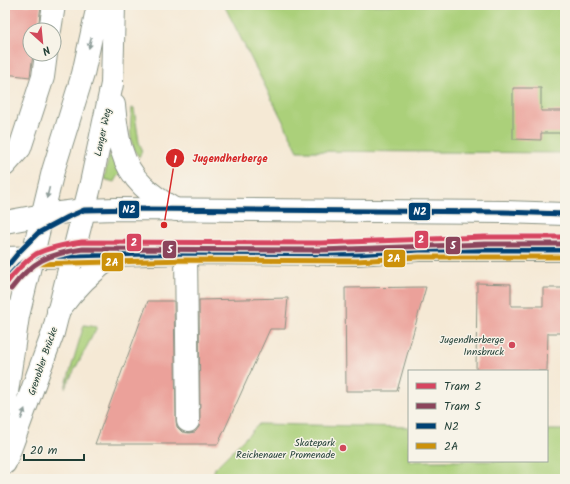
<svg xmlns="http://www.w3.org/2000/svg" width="570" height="484" viewBox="0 0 570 484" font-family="Kalam,sans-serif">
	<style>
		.green { fill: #abd07a; stroke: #658657 }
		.building { fill: #eba19a }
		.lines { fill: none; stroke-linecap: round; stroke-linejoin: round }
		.minor-casing { stroke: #8a9384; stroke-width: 24 }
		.major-casing { stroke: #8a9384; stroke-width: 24 }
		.minor { stroke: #fff; stroke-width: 22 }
		.major { stroke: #fff; stroke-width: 22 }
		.bus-1-casing { stroke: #f7f3e8; stroke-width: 8 }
		.bus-2-casing { stroke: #f7f3e8; stroke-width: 8 }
		.bus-1 { stroke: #004173; stroke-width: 5 }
		.bus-2 { stroke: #cc910a; stroke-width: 5 }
		.tram-1-casing { stroke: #f7f3e8; stroke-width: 8 }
		.tram-2-casing { stroke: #f7f3e8; stroke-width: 8 }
		.tram-1 { stroke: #d64560; stroke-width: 5 }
		.tram-2 { stroke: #8b445b; stroke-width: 5 }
		.oneway { fill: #8f9e9a }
		.poi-dot { fill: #d1495b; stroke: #f7f3e8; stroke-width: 1.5 }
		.labels { text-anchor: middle; stroke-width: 3; stroke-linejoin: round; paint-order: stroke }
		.street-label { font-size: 10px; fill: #1f3d34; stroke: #f7f3e8 }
		.poi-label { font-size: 10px; fill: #1f3d34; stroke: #f7f3e8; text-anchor: end }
		.leader { fill: none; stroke: #d62828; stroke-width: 1.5 }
		.callout-dot { fill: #d62828; stroke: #f7f3e8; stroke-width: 1.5 }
		.mark-label { font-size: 12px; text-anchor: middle; font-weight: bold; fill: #fff }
		.callout-label { font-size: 11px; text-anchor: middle; font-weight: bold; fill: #d62828; stroke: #f7f3e8; stroke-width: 3; stroke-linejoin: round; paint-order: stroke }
		.line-badge { stroke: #f7f3e8; stroke-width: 1.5 }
		.badge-label { font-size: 11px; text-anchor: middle; font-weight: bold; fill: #fff }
	</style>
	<rect width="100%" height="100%" fill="#f7f3e8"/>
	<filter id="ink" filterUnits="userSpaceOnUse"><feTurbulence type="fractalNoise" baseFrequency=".025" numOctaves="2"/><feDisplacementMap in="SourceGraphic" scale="8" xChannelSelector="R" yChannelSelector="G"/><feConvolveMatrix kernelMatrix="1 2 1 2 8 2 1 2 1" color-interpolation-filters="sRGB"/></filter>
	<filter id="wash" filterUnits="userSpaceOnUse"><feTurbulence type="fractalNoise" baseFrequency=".012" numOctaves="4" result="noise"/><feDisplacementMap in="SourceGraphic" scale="16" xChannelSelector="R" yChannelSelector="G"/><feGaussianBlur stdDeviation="0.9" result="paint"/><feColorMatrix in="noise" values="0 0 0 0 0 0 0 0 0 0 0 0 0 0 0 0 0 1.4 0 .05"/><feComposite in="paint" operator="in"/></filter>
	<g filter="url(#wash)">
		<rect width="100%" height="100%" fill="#f5e9d5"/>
		<path class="green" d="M224,5H565V153L298,151Z
			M132,108L134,109L139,142L142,149L141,153L139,157C128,144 130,124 132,108Z
			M112,155L121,173L116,178L114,182L104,179L109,156Z
			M84,325L97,327L65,388Z
			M259,424L409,427V461H547V430H565V479H212L215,468Z"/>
		<g id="blocks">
			<path class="building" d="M5,5H41L38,30H30V54H33L30,77L5,74Z
				M513,88H541V111H565V133H541V140L513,139Z
				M477,283L511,284V306H543V288H565V333H548L547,371H476Z
				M426,287L397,391H346L345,288Z
				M288,298L285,329H270L218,444H95L148,301H174L176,421L177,427L182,432L189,433L195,432L199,427L200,421L199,300Z"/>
		</g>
	</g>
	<g filter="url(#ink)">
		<use href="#blocks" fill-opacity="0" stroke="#8a9384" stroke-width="1"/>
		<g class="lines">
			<defs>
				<path id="minor" d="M50,30L54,5
					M5,165L20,148L43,77L46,54
					M5,222L43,215L84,210L116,209L504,212L565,214
					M186,253L188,421
					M5,258L186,253L357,254L419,250H565
					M5,280L19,265L32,257
					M58,311C74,289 93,270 115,255"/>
				<path id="major" d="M114,105C117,135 120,164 143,186C152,195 164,203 176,210
					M5,406L18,316L53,171L83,74L98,5
					M5,463L53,333L91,183L112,84L114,5"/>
			</defs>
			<use href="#minor" class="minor-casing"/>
			<use href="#major" class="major-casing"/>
			<use href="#minor" class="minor"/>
			<use href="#major" class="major"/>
			<defs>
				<path id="bus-1" d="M5,269L19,252L38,233L68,217L84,210L140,209L504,212L565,214
					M7,278L19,265L32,257L186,253L357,254L419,250H565"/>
				<path id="bus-2" d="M10,285L23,270L34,264L186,260L357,261L419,257H565"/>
			</defs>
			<use href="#bus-1" class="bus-1-casing"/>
			<use href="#bus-2" class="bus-2-casing"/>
			<use href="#bus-1" class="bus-1"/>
			<use href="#bus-2" class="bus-2"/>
			<defs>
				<path id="tram-1" d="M5,285C14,273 24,262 36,254C49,247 68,244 82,242L321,243L485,237H565"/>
				<path id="tram-2" d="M11,289C32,261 48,254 83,249L321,250L485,244H565"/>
			</defs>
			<use href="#tram-1" class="tram-1-casing"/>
			<use href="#tram-2" class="tram-2-casing"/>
			<use href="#tram-1" class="tram-1"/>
			<use href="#tram-2" class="tram-2"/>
		</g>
		<defs><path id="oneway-solid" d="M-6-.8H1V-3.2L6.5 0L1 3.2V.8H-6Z"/></defs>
		<g class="oneway">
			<use href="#oneway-solid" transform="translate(90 43) rotate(102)"/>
			<use href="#oneway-solid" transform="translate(48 193) rotate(104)"/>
			<use href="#oneway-solid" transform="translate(23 414) rotate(-70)"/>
		</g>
	</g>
	<g class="poi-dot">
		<circle cx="512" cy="345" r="4"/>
		<circle cx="343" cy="448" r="4"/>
	</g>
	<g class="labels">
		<g class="street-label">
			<text transform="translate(102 132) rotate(-78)" y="4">Langer Weg</text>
			<text transform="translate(42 361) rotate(-71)" y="4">Grenobler Brücke</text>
		</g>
		<g class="poi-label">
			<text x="504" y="343">Jugendherberge<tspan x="504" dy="12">Innsbruck</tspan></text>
			<text x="335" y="446">Skatepark<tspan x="335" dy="12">Reichenauer Promenade</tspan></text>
		</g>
	</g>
	<path class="leader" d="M164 225L175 158"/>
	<g class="callout-dot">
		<circle cx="164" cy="225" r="4"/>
		<circle cx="175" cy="158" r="10"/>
	</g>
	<g class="mark-label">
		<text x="175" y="163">1</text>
	</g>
	<g class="callout-label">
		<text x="230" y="162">Jugendherberge</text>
	</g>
	<g class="line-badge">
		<rect x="118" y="200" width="22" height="19" rx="4" fill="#004173"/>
		<rect x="408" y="202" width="23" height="19" rx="4" fill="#004173"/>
		<rect x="414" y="230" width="15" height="19" rx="4" fill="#d64560"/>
		<rect x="126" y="233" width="16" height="19" rx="4" fill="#d64560"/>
		<rect x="445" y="236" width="16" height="19" rx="4" fill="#8b445b"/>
		<rect x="162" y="240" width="15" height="19" rx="4" fill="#8b445b"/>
		<rect x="383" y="249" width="23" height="19" rx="4" fill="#cc910a"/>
		<rect x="101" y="252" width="23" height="20" rx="4" fill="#cc910a"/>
	</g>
	<g class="badge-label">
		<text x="129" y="213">N2</text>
		<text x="420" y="215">N2</text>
		<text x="421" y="243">2</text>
		<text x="134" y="246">2</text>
		<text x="453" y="249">5</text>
		<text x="170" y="253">5</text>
		<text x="394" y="262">2A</text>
		<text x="112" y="266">2A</text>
	</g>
	<rect width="570" height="484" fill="none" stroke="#f7f3e8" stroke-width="20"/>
	<rect x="408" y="370" width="140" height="92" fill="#f7f3e8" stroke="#a1aaa0"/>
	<rect x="416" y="383" width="20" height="6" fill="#d64560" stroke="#a1aaa0"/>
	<text x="444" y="390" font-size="12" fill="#1f3d34">Tram 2</text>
	<rect x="416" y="403" width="20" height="6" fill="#8b445b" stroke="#a1aaa0"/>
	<text x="444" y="410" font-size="12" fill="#1f3d34">Tram 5</text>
	<rect x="416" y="423" width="20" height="6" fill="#004173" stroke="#a1aaa0"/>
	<text x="444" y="430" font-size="12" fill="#1f3d34">N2</text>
	<rect x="416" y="443" width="20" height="6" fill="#cc910a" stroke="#a1aaa0"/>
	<text x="444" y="450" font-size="12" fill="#1f3d34">2A</text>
	<g transform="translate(42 42) rotate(153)"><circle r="19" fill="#f7f3e8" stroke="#a1aaa0"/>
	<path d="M0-3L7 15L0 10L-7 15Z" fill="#d1495b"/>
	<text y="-6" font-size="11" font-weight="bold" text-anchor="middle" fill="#1f3d34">N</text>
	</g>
	<path d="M24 454v6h60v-6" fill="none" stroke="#1f3d34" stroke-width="2"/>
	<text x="30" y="454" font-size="12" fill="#1f3d34" stroke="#f7f3e8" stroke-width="3" paint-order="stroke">20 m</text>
</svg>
